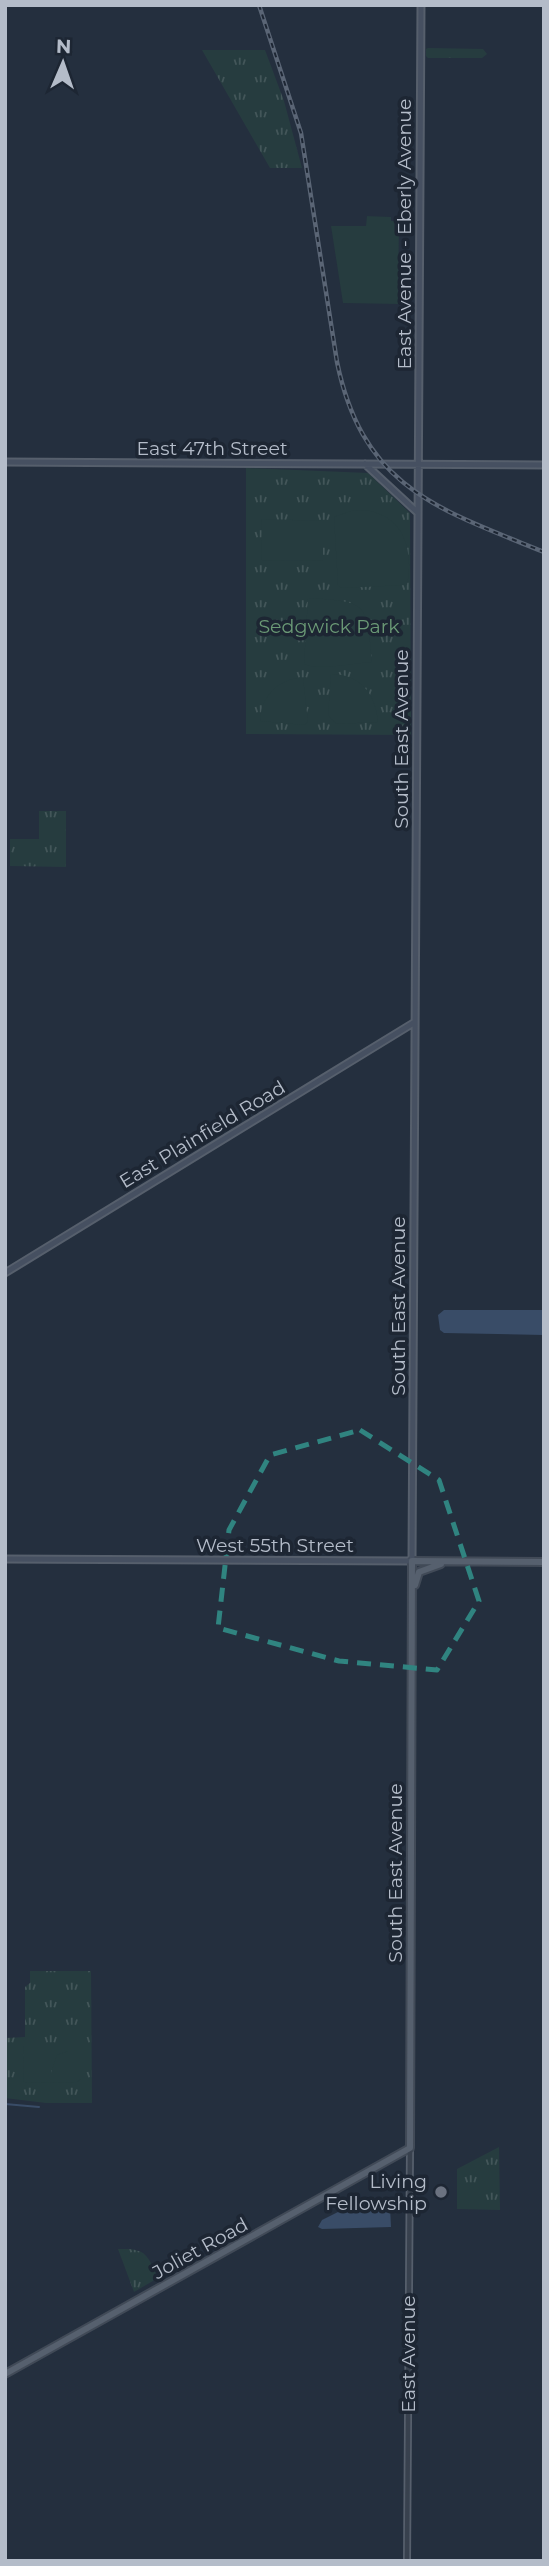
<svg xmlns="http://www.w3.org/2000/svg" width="549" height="2566" viewBox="0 0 549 2566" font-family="Montserrat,sans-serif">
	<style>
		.grass { fill: url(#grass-tufts) }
		.garden { fill: #263c3f }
		.water { fill: #394c67 }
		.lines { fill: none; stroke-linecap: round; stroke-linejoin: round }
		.stream { stroke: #394c67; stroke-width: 2 }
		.tertiary-casing { stroke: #565f6c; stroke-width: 8 }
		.secondary-casing { stroke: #565f6c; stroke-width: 9 }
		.primary-casing { stroke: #414a57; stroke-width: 10 }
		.tertiary { stroke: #38414e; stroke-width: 4.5 }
		.secondary { stroke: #465061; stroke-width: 5 }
		.primary { stroke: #56606e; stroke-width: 6 }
		.rail-casing { stroke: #5a6575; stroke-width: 4.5 }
		.rail { stroke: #1d2633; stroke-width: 2; stroke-dasharray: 5; stroke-linecap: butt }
		.marked { fill: none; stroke: #308480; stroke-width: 5; stroke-dasharray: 14 9; stroke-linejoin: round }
		.worship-dot { fill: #6b7280; stroke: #1d2633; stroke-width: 2.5 }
		.labels { text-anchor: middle; stroke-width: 7; stroke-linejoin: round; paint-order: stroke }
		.street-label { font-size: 19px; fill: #b4bcc9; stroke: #1d2633 }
		.park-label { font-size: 19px; fill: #6b9a76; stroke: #1d2633 }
		.poi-label { font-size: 19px; fill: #b4bcc9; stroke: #1d2633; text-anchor: end }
	</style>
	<defs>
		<pattern id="grass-tufts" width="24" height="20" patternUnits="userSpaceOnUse" patternTransform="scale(1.75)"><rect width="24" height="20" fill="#263c3f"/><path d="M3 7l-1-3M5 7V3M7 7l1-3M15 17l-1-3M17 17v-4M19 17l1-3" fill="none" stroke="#435659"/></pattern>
	</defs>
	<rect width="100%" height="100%" fill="#242f3e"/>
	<path class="grass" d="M428,48L483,49L487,54L482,58H428L426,56V49Z
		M202,50H265L284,101L302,168H270Z
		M246,468L368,473L410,513L411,735L246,734Z
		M39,811H66V867L10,866V839H39Z
		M30,1971H91L92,2103H46L5,2098V2038L25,2037V1987L30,1983Z
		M499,2147L500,2210L457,2209V2169Z
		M118,2249C146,2248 147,2254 158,2278L134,2292Z"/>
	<path class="garden" d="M367,216L391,217V221H399L398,304L343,303L331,226H366Z
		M363,510C404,514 414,550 407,585L341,588L338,585L334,517L351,511Z
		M262,519L323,521V561L261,560Z
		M308,598C368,602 367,602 372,662C355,663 317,671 304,664Z
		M331,674C360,674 376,694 378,722L336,724L328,715Z
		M297,678H303L308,722L304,725L260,721C261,698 275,682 297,678Z
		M24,2046H51V2073L57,2055L68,2051H81V2079L77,2082L23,2083Z"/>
	<path class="water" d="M444,1310H544V1335L444,1333L440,1330L438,1315Z
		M366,2198H370L374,2206L390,2207L391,2227L322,2229L318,2227L322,2220Z"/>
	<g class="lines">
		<path class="stream" d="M5,2104L39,2107"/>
		<defs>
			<path id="tertiary" d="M407,2561L410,2149"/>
			<path id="secondary" d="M5,462L544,465
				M365,464L418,513
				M5,1273L415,1022
				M5,1559L412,1561L421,5"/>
			<path id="primary" d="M415,1585L419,1572L441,1564
				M5,2374L410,2148L412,1561L544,1562"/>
		</defs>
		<use href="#tertiary" class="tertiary-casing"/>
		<use href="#secondary" class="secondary-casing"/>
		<use href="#primary" class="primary-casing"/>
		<use href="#tertiary" class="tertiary"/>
		<use href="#secondary" class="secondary"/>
		<use href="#primary" class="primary"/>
		<defs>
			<path id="rail" d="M259,5L301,133L337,362C363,488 438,509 544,552"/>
		</defs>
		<use href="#rail" class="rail-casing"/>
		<use href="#rail" class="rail"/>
	</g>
	<path class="marked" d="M360,1430L439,1480L479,1601L437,1670L339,1661L218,1628L229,1530L270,1455Z"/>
	<circle class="worship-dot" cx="441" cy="2192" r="7"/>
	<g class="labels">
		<g class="street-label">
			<text transform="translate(404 234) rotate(-90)" y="7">East Avenue - Eberly Avenue</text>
			<text x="212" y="455">East 47th Street</text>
			<text transform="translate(401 739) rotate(-90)" y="7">South East Avenue</text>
			<text transform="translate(202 1134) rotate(-31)" y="7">East Plainfield Road</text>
			<text transform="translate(398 1306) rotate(-90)" y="7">South East Avenue</text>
			<text x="275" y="1552">West 55th Street</text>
			<text transform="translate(395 1873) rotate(-90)" y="7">South East Avenue</text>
			<text transform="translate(200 2248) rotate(-29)" y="7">Joliet Road</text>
			<text transform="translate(408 2354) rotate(-90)" y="7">East Avenue</text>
		</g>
		<g class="park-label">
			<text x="329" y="633">Sedgwick Park</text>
		</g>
		<g class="poi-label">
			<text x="427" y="2188">Living<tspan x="427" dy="22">Fellowship</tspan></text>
		</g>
	</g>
	<rect width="549" height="2566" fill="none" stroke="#b4bcc9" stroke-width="14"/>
	<g transform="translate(63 63) rotate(2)" stroke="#1d2633" stroke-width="5" paint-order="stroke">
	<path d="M0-5L12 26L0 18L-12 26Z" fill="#b4bcc9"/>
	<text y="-10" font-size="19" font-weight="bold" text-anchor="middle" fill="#b4bcc9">N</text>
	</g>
</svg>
